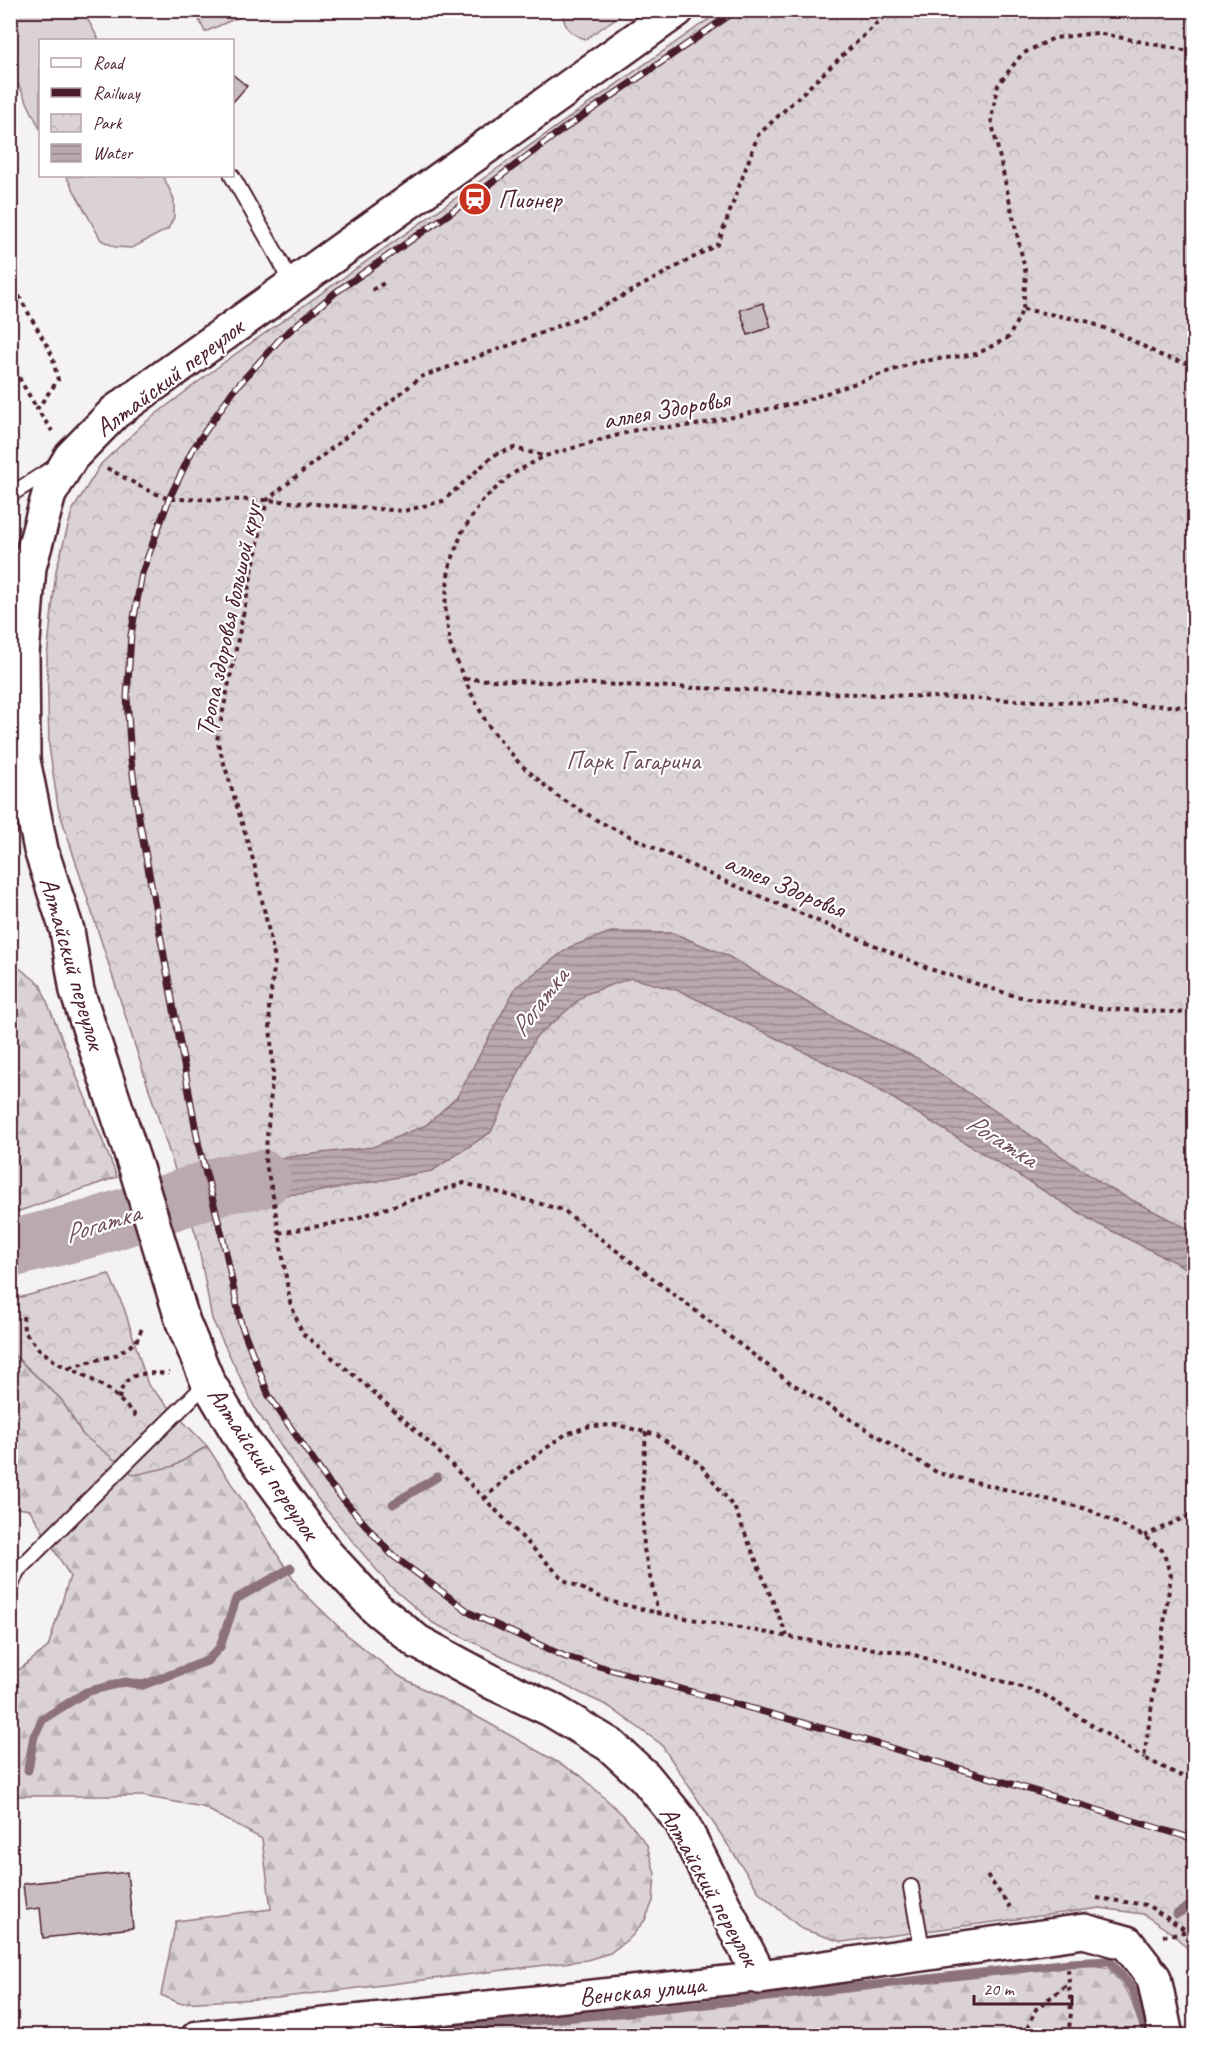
<svg xmlns="http://www.w3.org/2000/svg" width="1205" height="2046" viewBox="0 0 1205 2046" font-family="Caveat,sans-serif">
	<style>
		.grass { fill: #dbd2d5; stroke: #927880; stroke-width: 1.5 }
		.forest { fill: url(#forest-firs); stroke: #927880; stroke-width: 1.5 }
		.park { fill: url(#park-crowns); stroke: #927880; stroke-width: 1.5 }
		.water { fill: url(#water-rules); stroke: #8d727a; stroke-width: 1.5 }
		.lines { fill: none; stroke-linecap: round; stroke-linejoin: round }
		.stream { stroke: #8d727a; stroke-width: 9 }
		.river { stroke: #baa9ae; stroke-width: 58 }
		.building { fill: #cabdc1; stroke: #4a1f2b; stroke-width: 1.5 }
		.service-casing { stroke: #4a1f2b; stroke-width: 18 }
		.minor-casing { stroke: #4a1f2b; stroke-width: 33 }
		.tertiary-casing { stroke: #4a1f2b; stroke-width: 38 }
		.path { stroke: #4a1f2b; stroke-width: 4; stroke-dasharray: 4.5 4.5; stroke-linecap: butt }
		.service { stroke: #fff; stroke-width: 14 }
		.minor { stroke: #fff; stroke-width: 28 }
		.tertiary { stroke: #fff; stroke-width: 33 }
		.rail-casing { stroke: #4a1f2b; stroke-width: 7 }
		.rail { stroke: #fff; stroke-width: 4.5; stroke-dasharray: 14; stroke-linecap: butt }
		.labels { text-anchor: middle; stroke-width: 4.5; stroke-linejoin: round; paint-order: stroke }
		.poi-label { font-size: 26px; fill: #4a1f2b; stroke: #fff; text-anchor: start }
		.street-label { font-size: 26px; fill: #4a1f2b; stroke: #fff }
		.park-label { font-size: 26px; fill: #6e4c56; stroke: #fff }
		.water-label { font-size: 27px; font-style: italic; fill: #714f59; stroke: #fff }
	</style>
	<defs>
		<pattern id="forest-firs" width="22" height="20" patternUnits="userSpaceOnUse" patternTransform="scale(1.5)"><rect width="22" height="20" fill="#dbd2d5"/><path d="M5 1l3.5 6h-7zM16 11l3.5 6h-7z" fill="#bdb4b7"/></pattern>
		<pattern id="park-crowns" width="20" height="18" patternUnits="userSpaceOnUse" patternTransform="scale(1.5)"><rect width="20" height="18" fill="#dbd2d5"/><path d="M2 6a3 3 0 1 1 6 0M12 15a3 3 0 1 1 6 0" fill="none" stroke="#bdb4b7"/></pattern>
		<pattern id="water-rules" width="6" height="5" patternUnits="userSpaceOnUse" patternTransform="scale(1.5)"><rect width="6" height="5" fill="#baa9ae"/><path d="M0 2.5h6" fill="none" stroke="#99898e"/></pattern>
	</defs>
	<rect width="100%" height="100%" fill="#f4f2f2"/>
	<filter id="ink" filterUnits="userSpaceOnUse"><feTurbulence type="fractalNoise" baseFrequency=".0167" numOctaves="2"/><feDisplacementMap in="SourceGraphic" scale="12" xChannelSelector="R" yChannelSelector="G"/><feConvolveMatrix kernelMatrix="1 2 1 2 8 2 1 2 1" color-interpolation-filters="sRGB"/></filter>
	<g filter="url(#ink)">
		<path class="grass" d="M563,10L596,11L599,14L604,11H626L586,39C571,35 562,26 563,10Z
			M10,11H83L99,40H40V129L11,69Z
			M195,11H252L205,32Z
			M66,176H163L174,199V217L168,229L132,248L115,247L101,240Z"/>
		<path class="forest" d="M10,961L40,984L117,1177L11,1214Z
			M10,1352L61,1399L83,1435L174,1466L207,1446L299,1588L349,1637L399,1676L483,1720L580,1775L624,1816L647,1845L655,1874L653,1901L645,1920L631,1937L610,1953L587,1960L277,1998L179,2003L161,1995L176,1921L271,1909L262,1839L203,1807L142,1796H11V1676L48,1647L70,1576L30,1510L11,1507Z
			M1070,1961L1109,1968L1129,1994L1143,2035H354L661,2008Z"/>
		<path class="park" d="M720,11H1194V1962V1955L1173,1934L1143,1914L1100,1908L842,1942L802,1929L759,1892L661,1744L608,1706L433,1623L389,1585L320,1502L256,1410L212,1319L197,1238L58,807L49,746L47,657L56,571L72,511L101,464L143,424L227,360Z
			M109,1274L124,1308L148,1385L207,1446L174,1466L134,1475L83,1435L61,1399L11,1352L10,1300Z"/>
		<path class="water" d="M611,932L673,933L726,955L844,1024L917,1058L1107,1187L1194,1232V1272L1096,1223L871,1085L680,991L631,978L586,994L535,1038L491,1132L432,1171L311,1193L241,1198L189,1214L179,1184L237,1163L373,1147L426,1125L457,1097L516,987L570,947Z"/>
		<g class="lines">
			<path class="stream" d="M393,1504L437,1477
				M28,1770L34,1736L43,1719L86,1692L125,1682L143,1685L207,1661L220,1647L236,1599L291,1568
				M1177,1914L1194,1903
				M372,2036L662,2009L1070,1963L1110,1961L1134,1991L1147,2036"/>
			<path class="river" d="M10,1249L93,1228L225,1184L262,1179"/>
		</g>
		<path class="building" d="M232,74L247,86L232,103Z
			M763,303L771,327L748,335L740,310Z
			M127,1872L133,1928L43,1938L40,1908L26,1910L23,1884Z"/>
		<g class="lines">
			<defs>
				<path id="service" d="M232,176L282,264L290,286
					M10,495L56,466
					M10,1588L17,1571L208,1382
					M911,1887L923,1954"/>
				<path id="minor" d="M196,2036L760,1977"/>
				<path id="tertiary" d="M677,10L115,412L71,457L49,494L29,567L22,654L23,760L41,850L67,930L77,991L136,1168L183,1322L208,1382L243,1441L327,1555L377,1609L418,1642L494,1683L550,1709L610,1745L645,1777L681,1821L760,1977L1084,1931L1127,1943L1154,1978L1166,2036"/>
			</defs>
			<use href="#service" class="service-casing"/>
			<use href="#minor" class="minor-casing"/>
			<use href="#tertiary" class="tertiary-casing"/>
			<path class="path" d="M891,10L758,135L718,244L595,311L524,340L421,377L267,500L217,740L254,863L275,960L269,1008L273,1070L265,1160L273,1196L290,1302L302,1333L361,1381L435,1448L564,1580L609,1601L658,1613L823,1643L908,1653L1041,1693L1144,1758
				M1194,52L1097,33L1054,38L1022,54L998,85L991,119L1026,274L1023,309L1009,337L977,354L916,362L801,402L696,425L639,429L545,456L512,474L483,500L462,532L449,568L445,606L450,644L464,679L487,724L519,763L557,796L600,822L720,879L930,969L1015,996L1103,1009L1194,1013
				M10,280L52,355L58,380L37,409L52,431
				M372,290L384,283
				M1023,309L1086,321L1120,334L1164,357L1194,365
				M10,362L37,409
				M107,468L145,489L169,499L267,500L404,511L443,501L494,455L514,448L544,456
				M465,679L1194,707
				M279,1233L347,1221L464,1183L563,1210L788,1381L938,1473L1087,1509L1144,1536L1163,1551L1171,1576L1144,1758L1194,1782
				M23,1316L24,1331L38,1348L57,1363L82,1374L111,1391L138,1418
				M70,1367L116,1355L136,1342L142,1328
				M119,1399C124,1369 145,1374 169,1373
				M646,1432L642,1493L644,1549L658,1613
				M484,1499L513,1472L566,1434L590,1426L617,1425L657,1435L700,1464L735,1509L787,1636
				M1144,1536L1194,1513
				M987,1875L1010,1907
				M1097,1898L1147,1905L1187,1931
				M1163,1936L1194,1930
				M1024,2036L1036,2009L1069,1983L1068,1969L1071,1968
				M1068,2036L1071,2013L1069,1983"/>
			<use href="#service" class="service"/>
			<use href="#minor" class="minor"/>
			<use href="#tertiary" class="tertiary"/>
			<defs>
				<path id="rail" d="M737,10L555,135L473,197L336,292L281,338L233,391L193,449L169,499L142,573L131,635L127,697L131,760L140,824L199,1147L224,1243L241,1324L269,1396L328,1482L392,1555L472,1614L566,1657L858,1738L1194,1839"/>
			</defs>
			<use href="#rail" class="rail-casing"/>
			<use href="#rail" class="rail"/>
		</g>
	</g>
	<defs>
		<symbol id="station-disc" viewBox="-11 -11 22 22"><circle r="9.5" fill="#c8321e" stroke="#fff"/><path d="M-3-6H3Q5-6 5-4V2Q5 4 3 4L4.5 6H3L1.5 4h-3L-3 6H-4.5L-3 4Q-5 4-5 2V-4Q-5-6-3-6ZM-3.5-4v3h7v-3ZM-3.5 1v1.5H-2V1ZM2 1v1.5H3.5V1Z" fill="#fff"/></symbol>
	</defs>
	<g fill-rule="evenodd">
		<use href="#station-disc" x="456" y="180" width="38" height="38"/>
	</g>
	<g class="labels">
		<g class="poi-label">
			<text x="498" y="208">Пионер</text>
		</g>
		<g class="street-label">
			<text transform="translate(169 377) rotate(-37)" y="9">Алтайский переулок</text>
			<text transform="translate(666 409) rotate(-10)" y="9">аллея Здоровья</text>
			<text transform="translate(228 619) rotate(-78)" y="9">Тропа здоровья большой круг</text>
			<text transform="translate(785 885) rotate(23)" y="9">аллея Здоровья</text>
			<text transform="translate(73 963) rotate(74)" y="9">Алтайский переулок</text>
			<text transform="translate(264 1463) rotate(56)" y="9">Алтайский переулок</text>
			<text transform="translate(710 1886) rotate(61)" y="9">Алтайский переулок</text>
			<text transform="translate(642 1990) rotate(-6)" y="9">Венская улица</text>
		</g>
		<g class="park-label">
			<text x="633" y="769">Парк Гагарина</text>
		</g>
		<g class="water-label">
			<text transform="translate(539 1002) rotate(-53)" y="9">Рогатка</text>
			<text transform="translate(1002 1140) rotate(32)" y="9">Рогатка</text>
			<text transform="translate(102 1223) rotate(-17)" y="9">Рогатка</text>
		</g>
	</g>
	<rect width="1205" height="2046" fill="none" stroke="#fff" stroke-width="36"/>
	<rect x="18" y="18" width="1169" height="2010" fill="none" stroke="#4a1f2b" stroke-width="2" filter="url(#ink)"/>
	<rect x="39" y="39" width="195" height="138" fill="#ffffff" stroke="#b7a5aa" stroke-width="1.5"/>
	<rect x="51" y="58" width="30" height="9" fill="#ffffff" stroke="#b7a5aa" stroke-width="1.5"/>
	<text x="93" y="69" font-size="18" fill="#4a1f2b">Road</text>
	<rect x="51" y="88" width="30" height="9" fill="#4a1f2b" stroke="#b7a5aa" stroke-width="1.5"/>
	<text x="93" y="99" font-size="18" fill="#4a1f2b">Railway</text>
	<rect x="51" y="114" width="30" height="18" fill="url(#park-crowns)" stroke="#b7a5aa" stroke-width="1.5"/>
	<text x="93" y="129" font-size="18" fill="#4a1f2b">Park</text>
	<rect x="51" y="144" width="30" height="18" fill="url(#water-rules)" stroke="#b7a5aa" stroke-width="1.5"/>
	<text x="93" y="159" font-size="18" fill="#4a1f2b">Water</text>
	<path d="M974 1995v9h98v-9" fill="none" stroke="#4a1f2b" stroke-width="3"/>
	<text x="983" y="1995" font-size="18" fill="#4a1f2b" stroke="#ffffff" stroke-width="4.5" paint-order="stroke">20 m</text>
</svg>
